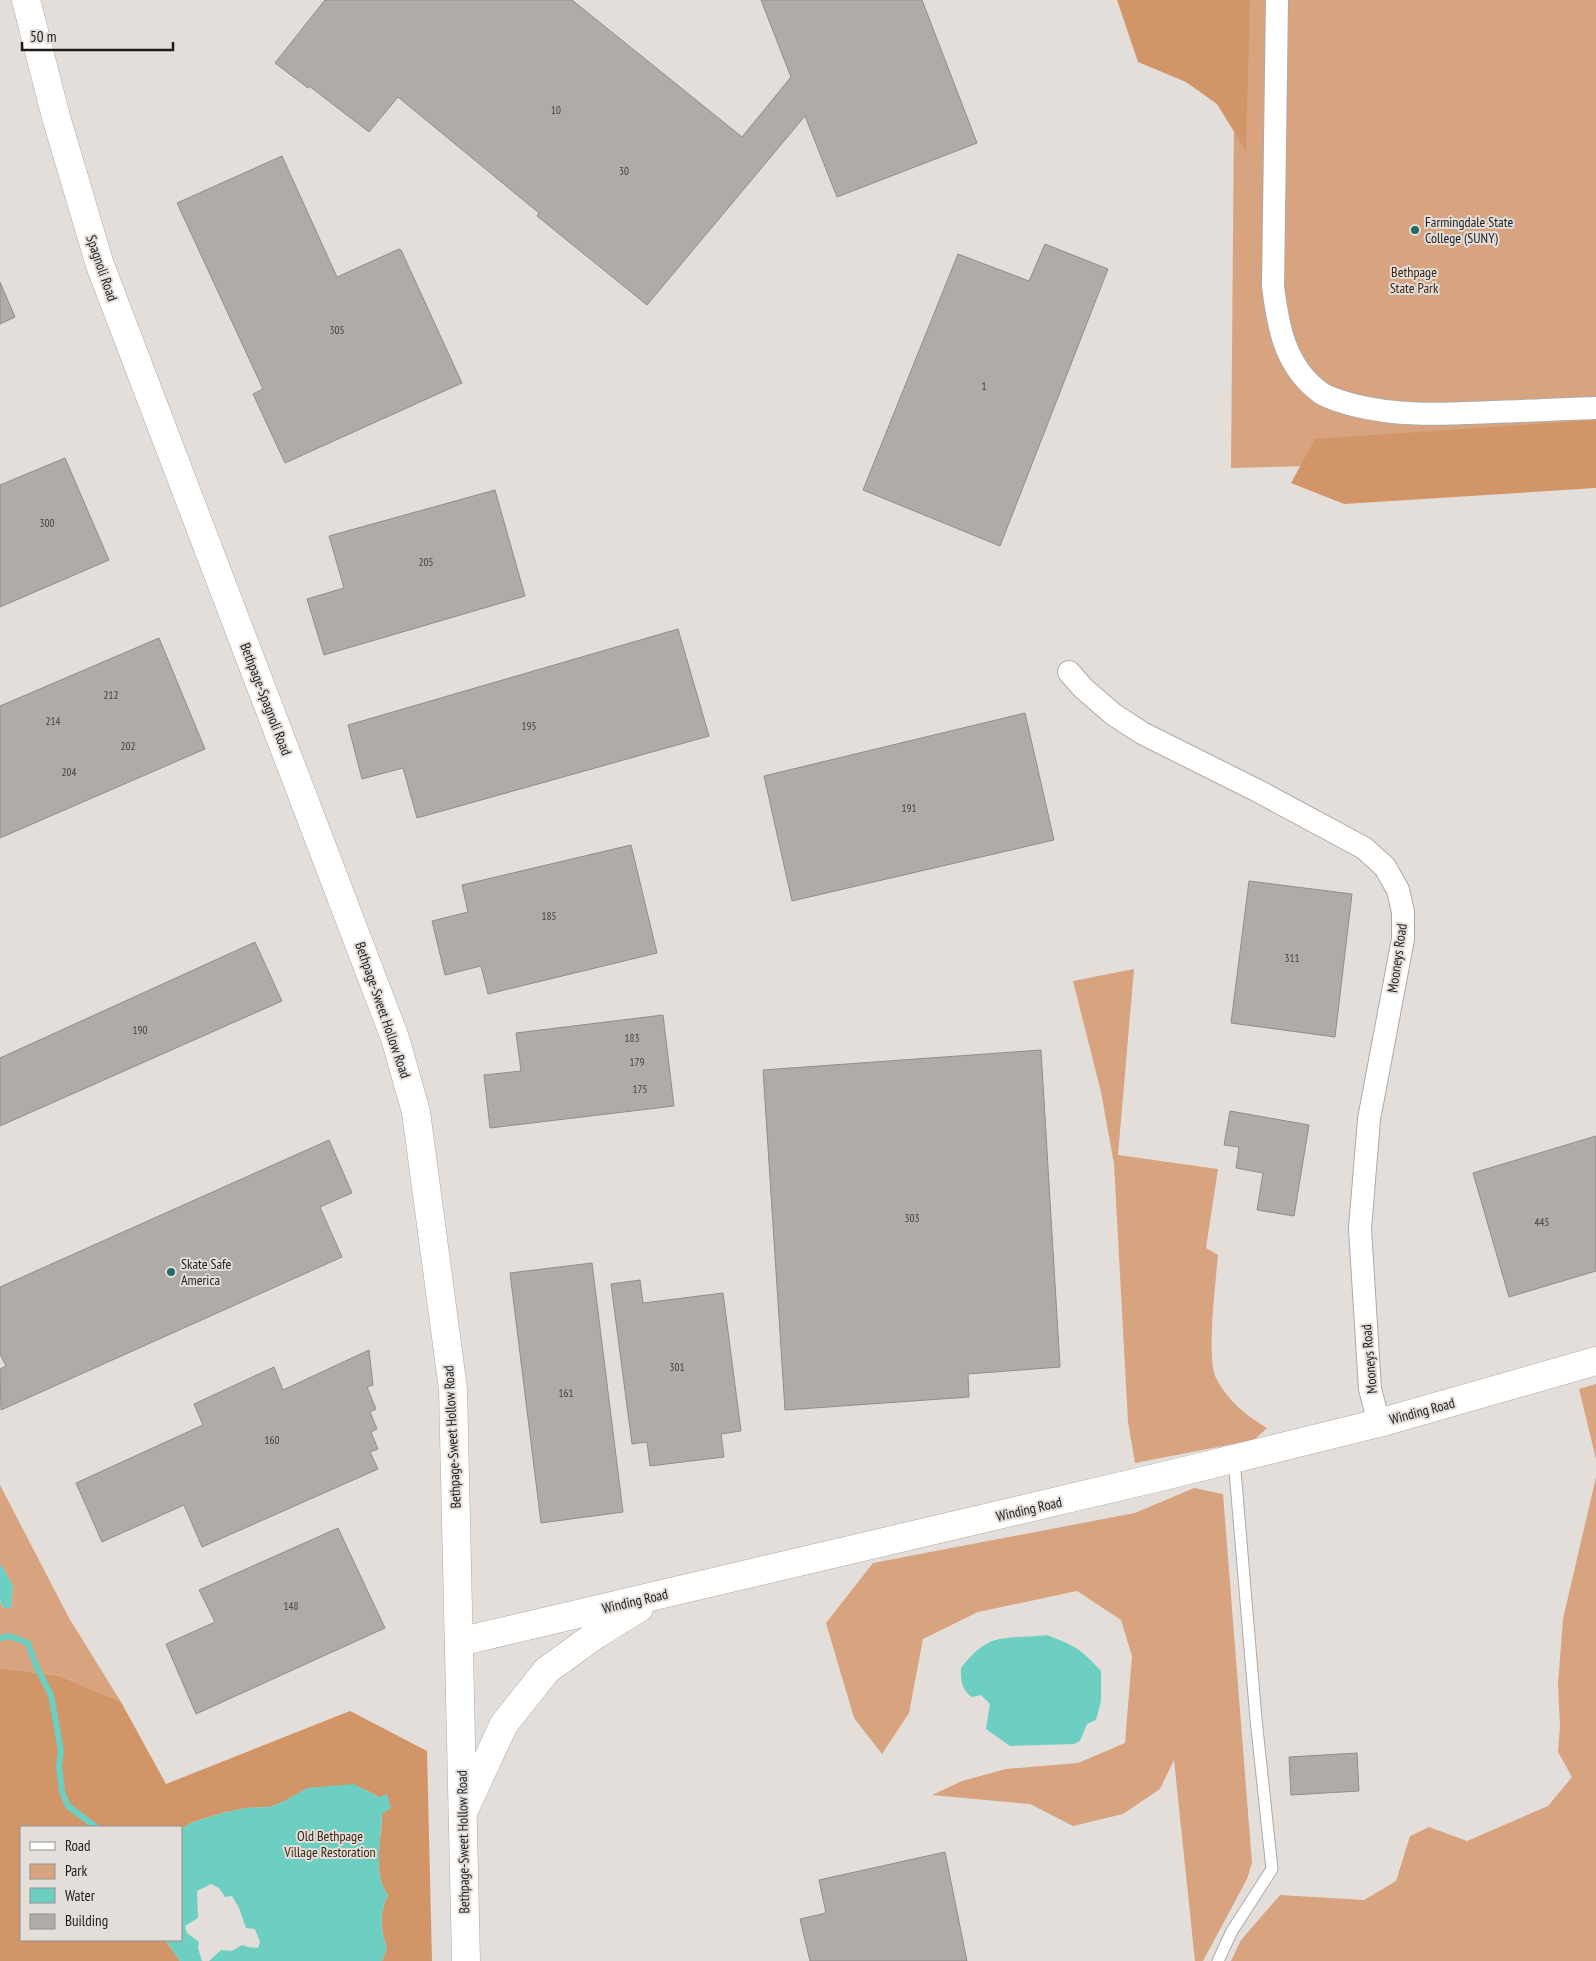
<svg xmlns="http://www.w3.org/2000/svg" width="1596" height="1961" viewBox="0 0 1596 1961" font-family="'PT Sans Narrow',sans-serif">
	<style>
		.green { fill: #d7a47f }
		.forest { fill: #d29567 }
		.water { fill: #6dcfc1 }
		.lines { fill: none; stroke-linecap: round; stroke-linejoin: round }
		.stream { stroke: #6dcfc1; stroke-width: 6 }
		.building { fill: #b0aba7; stroke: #918d89 }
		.lane-casing { stroke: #aea9a6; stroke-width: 13 }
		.street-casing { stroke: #aea9a6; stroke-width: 24 }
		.secondary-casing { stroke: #aea9a6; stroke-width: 29 }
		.lane { stroke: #fff; stroke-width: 11 }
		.street { stroke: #fff; stroke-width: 22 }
		.secondary { stroke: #fff; stroke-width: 28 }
		.poi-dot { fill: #236c63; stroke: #e3deda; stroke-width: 2 }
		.labels { text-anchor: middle; stroke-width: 4; stroke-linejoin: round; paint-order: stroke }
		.number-label { font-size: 11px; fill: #42403e }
		.poi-label { font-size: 14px; fill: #1e1c1b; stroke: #e3deda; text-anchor: start }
		.street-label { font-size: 14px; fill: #1e1c1b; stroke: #e3deda }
		.park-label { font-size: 14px; fill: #3d2410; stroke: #e3deda }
	</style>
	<rect width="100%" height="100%" fill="#e3deda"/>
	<path class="green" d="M1235,0H1596V459L1231,468Z
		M1134,969L1118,1155L1218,1169L1206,1248L1218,1255C1216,1280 1206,1358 1216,1378C1228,1401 1245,1415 1267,1428L1254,1440L1135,1463L1128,1422L1114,1164L1101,1092L1073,981Z
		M1596,1384V1459L1579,1389Z
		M1596,1477V1961H1231L1241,1940L1280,1895L1364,1900L1396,1881L1410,1836L1429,1827L1467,1841L1548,1806L1572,1777L1558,1752L1560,1726L1558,1684L1563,1619Z
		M0,1485L69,1618L121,1702L60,1676L0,1668V1601L3,1608H11L13,1586L3,1568L0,1565Z
		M1194,1488L1223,1494L1252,1863L1247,1879L1203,1961H1195L1174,1760L1160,1789L1123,1814L1073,1826L1030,1804L932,1795L962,1781L1006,1769L1078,1763L1125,1743L1132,1656L1121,1620L1077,1591L978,1612L923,1639L909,1713L882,1754L854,1718L826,1623L873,1563L1135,1513Z"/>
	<path class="forest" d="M1117,0H1250L1246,151L1217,104L1186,82L1138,62Z
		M1596,420V488L1344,504L1291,483L1315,439Z
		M0,1668L60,1676L121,1702L166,1784L350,1711L427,1751L432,1961H382L387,1948C380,1929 379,1913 388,1895C372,1874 381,1841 382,1817C382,1810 381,1803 379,1797L366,1790L308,1788L283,1802L269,1807L246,1808L226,1812L193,1822L181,1829V1827H21V1940H165L180,1961H0Z"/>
	<path class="water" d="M0,1565L3,1568L13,1586L11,1608H3L0,1600Z
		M1047,1635C1075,1646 1080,1648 1101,1671V1701L1096,1720L1087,1724L1080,1741L1074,1744L1010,1746L986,1729L990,1704L981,1695L972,1697C961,1690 961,1680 961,1668C990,1630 1005,1640 1047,1635Z
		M354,1784L379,1797L387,1794L391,1808L382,1814C381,1838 373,1876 388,1895C379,1913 380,1929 387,1948L382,1961H209L221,1950L232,1951L242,1945L248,1947L258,1948L260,1942L255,1929L246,1928L239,1908L232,1896L225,1897L219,1888L211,1884L197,1891L198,1918L185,1926L187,1933L199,1942L198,1948L202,1961H180L165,1940H181V1829L193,1822L226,1812L246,1808L269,1807L283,1802L307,1788Z"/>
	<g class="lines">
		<path class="stream" d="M0,1638L9,1636L28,1643L36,1666L51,1695L61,1751L59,1766L62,1792L68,1806L96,1827"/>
	</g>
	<path class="building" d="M325,0H572L742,137L791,77L761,0H922L977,143L837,197L805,116L647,305L537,216L539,213L398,97L369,132L309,86L308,88L275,63Z
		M282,156L337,277L399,249L401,250L462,383L285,463L253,394L263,389L177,203Z
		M1045,244L1108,269L1000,546L863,490L958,254L1029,281Z
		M0,282L15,317L0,324Z
		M65,458L109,560L0,607V485Z
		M495,490L525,596L324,655L307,599L344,588L329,536Z
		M678,629L709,736L417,818L403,768L362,779L348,725Z
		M159,638L205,749L0,838V706Z
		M1025,713L1054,840L792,901L764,776Z
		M631,845L657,953L488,994L481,966L445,975L432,921L468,912L462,885Z
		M1249,881L1352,894L1335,1037L1231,1023Z
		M255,942L282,1001L0,1126V1058Z
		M663,1015L674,1106L490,1128L484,1075L521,1071L516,1033Z
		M1041,1050L1060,1367L968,1374L969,1397L785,1410L763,1070Z
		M1230,1111L1309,1125L1294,1216L1257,1210L1263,1173L1236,1168L1239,1147L1224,1145Z
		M1596,1136V1271L1509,1297L1473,1173Z
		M329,1140L352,1193L320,1207L342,1257L1,1410L0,1369L6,1366L0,1354V1287Z
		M592,1263L623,1512L541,1523L510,1273Z
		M640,1280L643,1303L723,1293L741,1431L721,1434L724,1457L650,1466L647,1442L632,1444L611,1284Z
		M369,1350L373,1385L367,1387L376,1409L370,1412L377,1429L371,1432L378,1449L370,1452L378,1469L202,1547L184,1505L102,1542L76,1483L203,1425L194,1404L274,1367L283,1390Z
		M338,1528L385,1628L196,1714L166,1644L215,1622L199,1590Z
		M1357,1753L1359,1791L1291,1795L1289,1757Z
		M945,1852L967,1961H810L800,1919L826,1913L819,1880Z"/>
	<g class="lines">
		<defs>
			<path id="lane" d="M1218,1961L1232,1931L1272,1869L1256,1719L1234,1459"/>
			<path id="street" d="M1277,0L1273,286C1278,327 1285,367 1321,393C1330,399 1343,402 1353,405C1401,417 1444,414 1493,412C1528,411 1562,409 1596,408
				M1069,672L1083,688L1113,714L1142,733L1258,791L1364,848L1385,867L1398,890L1403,912V939L1369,1119L1360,1229L1370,1389L1379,1423"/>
			<path id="secondary" d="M26,0L56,117L100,265L395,1038L416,1112L453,1389L466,1961
				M459,1642L1164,1476L1379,1423L1596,1361
				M465,1808L504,1724L547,1670L597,1634L639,1608"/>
		</defs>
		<use href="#lane" class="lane-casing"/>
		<use href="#street" class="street-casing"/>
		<use href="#secondary" class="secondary-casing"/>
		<use href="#lane" class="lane"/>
		<use href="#street" class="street"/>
		<use href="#secondary" class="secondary"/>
	</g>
	<g class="poi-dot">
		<circle cx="1415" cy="230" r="5"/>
		<circle cx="171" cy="1272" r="5"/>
	</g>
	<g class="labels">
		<g class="number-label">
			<text x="556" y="114">10</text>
			<text x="624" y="175">30</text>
			<text x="337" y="334">305</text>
			<text x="984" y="390">1</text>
			<text x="47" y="527">300</text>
			<text x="426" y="566">205</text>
			<text x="111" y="699">212</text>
			<text x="53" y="725">214</text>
			<text x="529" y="730">195</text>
			<text x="128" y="750">202</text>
			<text x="69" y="776">204</text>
			<text x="909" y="812">191</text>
			<text x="549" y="920">185</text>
			<text x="1292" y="962">311</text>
			<text x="140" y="1034">190</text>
			<text x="632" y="1042">183</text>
			<text x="637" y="1066">179</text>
			<text x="640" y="1093">175</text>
			<text x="912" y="1222">303</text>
			<text x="1542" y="1226">445</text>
			<text x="677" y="1371">301</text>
			<text x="566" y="1397">161</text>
			<text x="272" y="1444">160</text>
			<text x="291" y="1610">148</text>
		</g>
		<g class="poi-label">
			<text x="1425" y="227">Farmingdale State<tspan x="1425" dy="16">College (SUNY)</tspan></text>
			<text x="181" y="1269">Skate Safe<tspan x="181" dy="16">America</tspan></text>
		</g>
		<g class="street-label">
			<text transform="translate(102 268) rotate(71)" y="5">Spagnoli Road</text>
			<text transform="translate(266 699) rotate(69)" y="5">Bethpage-Spagnoli Road</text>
			<text transform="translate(1397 958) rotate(-82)" y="5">Mooneys Road</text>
			<text transform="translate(383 1010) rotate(71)" y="5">Bethpage-Sweet Hollow Road</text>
			<text transform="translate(1369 1359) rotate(-95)" y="5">Mooneys Road</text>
			<text transform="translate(1422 1411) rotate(-15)" y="5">Winding Road</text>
			<text transform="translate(452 1437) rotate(-93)" y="5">Bethpage-Sweet Hollow Road</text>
			<text transform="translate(1029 1509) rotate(-13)" y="5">Winding Road</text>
			<text transform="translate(635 1601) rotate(-13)" y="5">Winding Road</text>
			<text transform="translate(463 1842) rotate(-91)" y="5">Bethpage-Sweet Hollow Road</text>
		</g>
		<g class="park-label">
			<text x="1414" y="277">Bethpage<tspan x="1414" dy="16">State Park</tspan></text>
			<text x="330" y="1841">Old Bethpage<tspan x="330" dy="16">Village Restoration</tspan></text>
		</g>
	</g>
	<rect x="20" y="1826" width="162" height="115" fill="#e3deda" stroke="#94908e"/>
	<rect x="30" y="1842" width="25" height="8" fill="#ffffff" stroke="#94908e"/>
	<text x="65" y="1851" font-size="15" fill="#1e1c1b">Road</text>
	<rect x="30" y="1864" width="25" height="15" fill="#d7a47f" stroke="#94908e"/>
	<text x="65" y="1876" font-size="15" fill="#1e1c1b">Park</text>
	<rect x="30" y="1888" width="25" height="15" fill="#6dcfc1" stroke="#94908e"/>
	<text x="65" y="1901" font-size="15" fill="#1e1c1b">Water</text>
	<rect x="30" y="1914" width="25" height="15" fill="#b0aba7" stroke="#94908e"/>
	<text x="65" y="1926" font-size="15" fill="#1e1c1b">Building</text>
	<path d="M22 42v8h151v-8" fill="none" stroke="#1e1c1b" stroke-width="2.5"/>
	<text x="30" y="42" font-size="15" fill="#1e1c1b" stroke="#e3deda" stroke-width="4" paint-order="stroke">50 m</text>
</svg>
